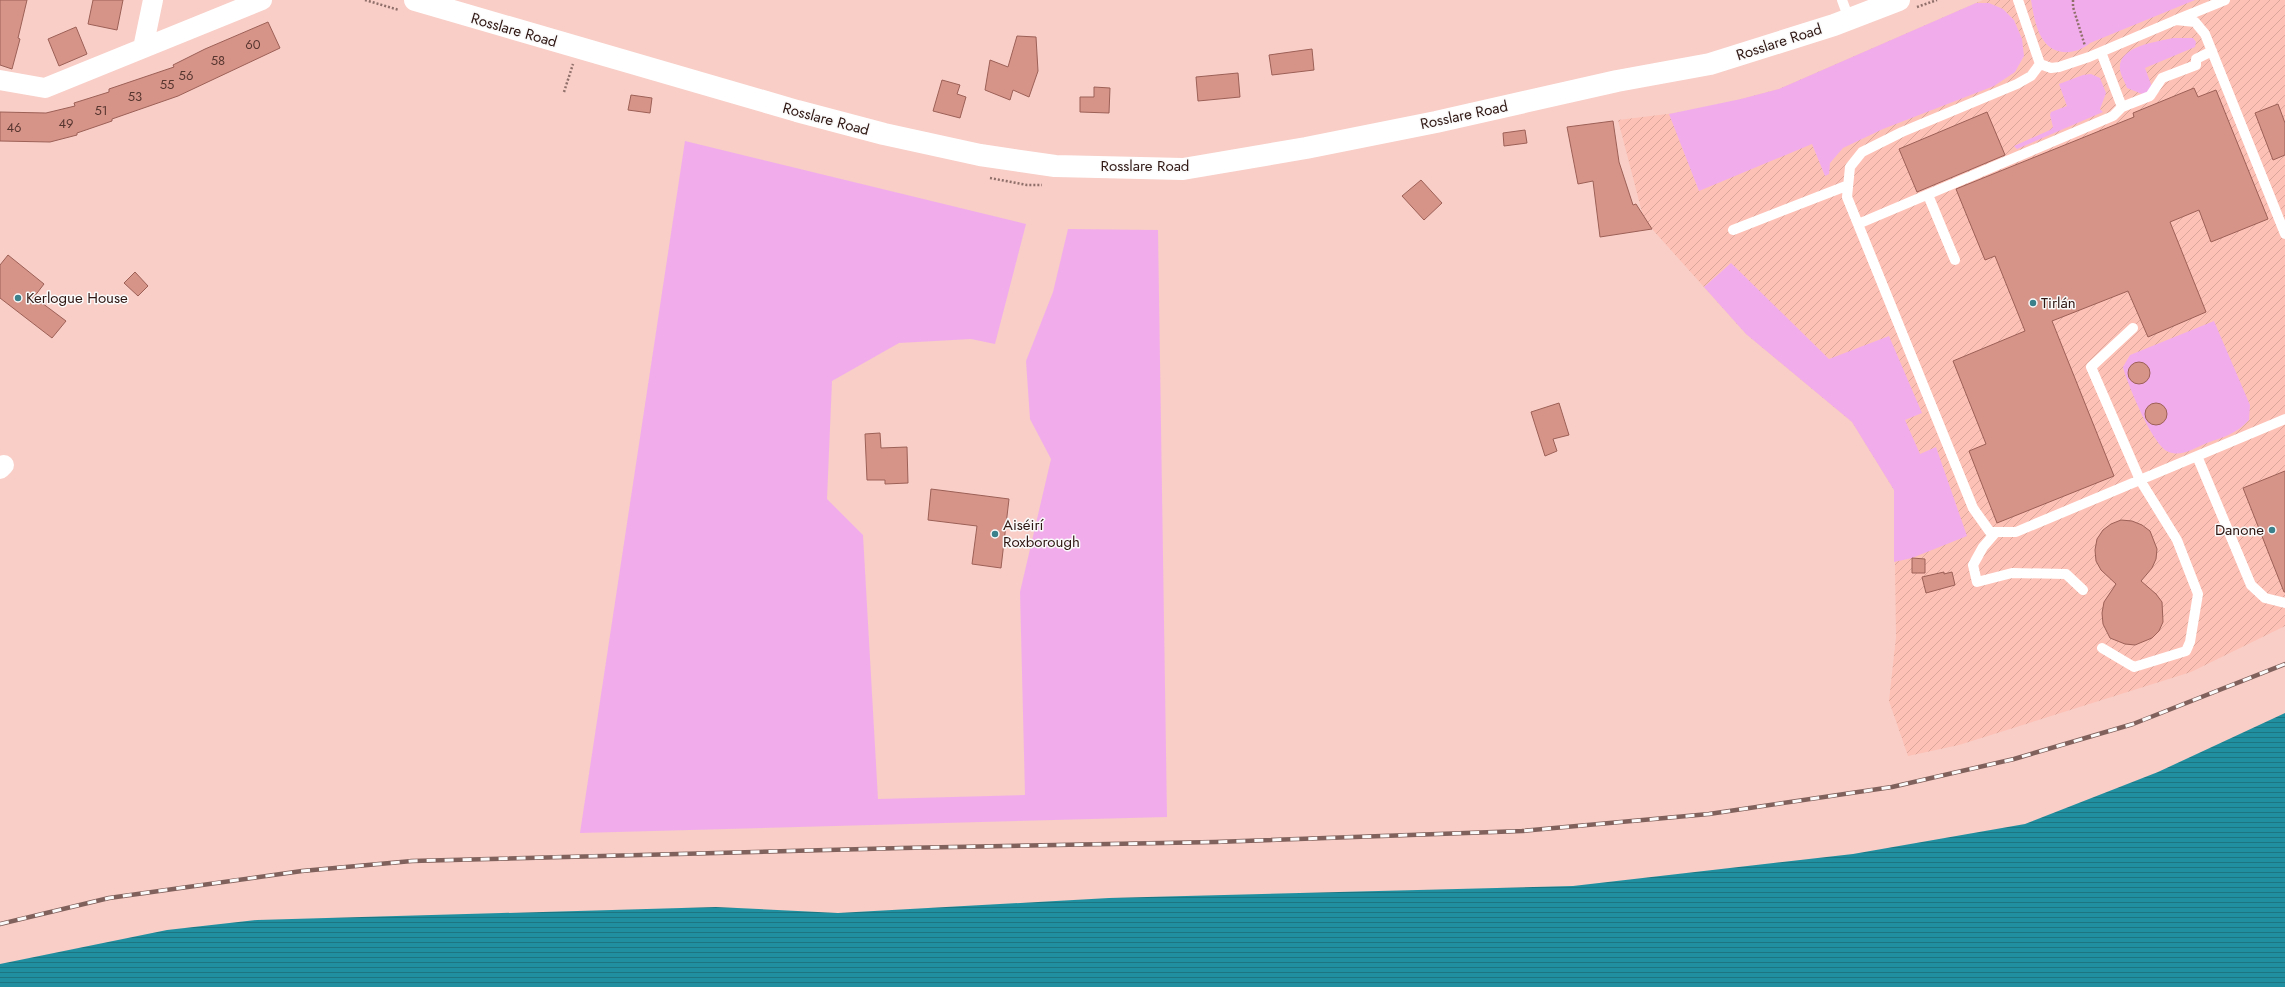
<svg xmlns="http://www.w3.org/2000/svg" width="2285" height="987" viewBox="0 0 2285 987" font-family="Jost,sans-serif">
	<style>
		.industrial { fill: url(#industrial-furrows) }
		.green { fill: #f1adeb }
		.water { fill: url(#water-rules) }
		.building { fill: #d69489; stroke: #9d6056 }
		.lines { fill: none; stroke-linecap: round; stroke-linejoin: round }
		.path { stroke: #906f6a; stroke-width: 2.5; stroke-dasharray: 2 2; stroke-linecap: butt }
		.service { stroke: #fff; stroke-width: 10 }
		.minor { stroke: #fff; stroke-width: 20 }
		.secondary { stroke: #fff; stroke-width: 22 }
		.rail-casing { stroke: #80615c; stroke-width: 4.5 }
		.rail { stroke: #fafafa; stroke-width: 3; stroke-dasharray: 9; stroke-linecap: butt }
		.poi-dot { fill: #3a818c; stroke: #fafafa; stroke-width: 1.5 }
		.labels { text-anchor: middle; stroke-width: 3; stroke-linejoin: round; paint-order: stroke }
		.number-label { font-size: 13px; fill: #583630 }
		.street-label { font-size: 15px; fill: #2e1612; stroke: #fafafa }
		.poi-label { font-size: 15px; fill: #2e1612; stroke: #fafafa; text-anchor: start }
	</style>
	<defs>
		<pattern id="industrial-furrows" width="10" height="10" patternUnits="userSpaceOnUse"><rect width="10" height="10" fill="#fec1b6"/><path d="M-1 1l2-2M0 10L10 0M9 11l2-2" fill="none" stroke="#daa59b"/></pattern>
		<pattern id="water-rules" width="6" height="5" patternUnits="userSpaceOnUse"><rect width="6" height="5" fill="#2090a0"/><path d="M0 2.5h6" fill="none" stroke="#1c7581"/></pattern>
	</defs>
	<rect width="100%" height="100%" fill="#f8cec7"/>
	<path class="industrial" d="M1983,0H2285V626L2191,672L1959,745L1908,756L1889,701L1896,637L1894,490L1852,422L1746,334L1644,220L1618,120L1700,110L1779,89Z"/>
	<path class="green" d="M2031,0H2195L2090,43C2078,54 2055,57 2044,41C2036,31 2033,12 2031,0Z
		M1976,3H1989L2003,9L2014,20L2022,39L2024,56L2015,72L1994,86L1883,129L1843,148L1830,163L1829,174L1825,176L1812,144L1699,191L1669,114L1741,99L1779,89Z
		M2173,38H2193L2196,42L2195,47L2145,68L2152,87L2148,92L2142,94L2127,88C2125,82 2121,76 2120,70C2117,46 2156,42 2173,38Z
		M2091,74L2100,78L2106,93L2100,109L2103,112L2017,149L2014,146L2050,130L2053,127L2050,115L2051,112L2067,106L2059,84L2083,75Z
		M685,141L1026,224L995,344L971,339L899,343L832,381L827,499L863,535L878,799L1025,795L1020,592L1051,459L1030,419L1026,361L1053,292L1068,229L1158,230L1167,817L580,833Z
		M1731,263L1829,359L1889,336L1922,413L1905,420L1920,454L1936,447L1967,536L1912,558L1894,562V490L1852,422L1746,334L1704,287Z
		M2214,321L2250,405L2249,420C2236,434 2224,437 2207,443C2195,448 2181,457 2169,452C2153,447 2127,383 2123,367L2130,355Z"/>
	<path class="water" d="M2285,713V987H0V964L167,930L257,920L716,907L838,913L1109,898L1573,886L1853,854L2025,824L2158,772Z"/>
	<path class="building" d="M0,0H27L18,38L20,39L12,69L0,65Z
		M93,0H123L117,30L88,24Z
		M268,22L280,48L178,96L112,119V121L77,133V135L50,142L0,141V112L46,113L75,106L74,103L109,92V89L174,67L173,65L205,49Z
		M76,27L87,54L59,66L48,39Z
		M1017,36L1036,37L1038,71L1029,97L1013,90L1010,100L985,90L990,60L1008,67Z
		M1312,49L1314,70L1272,75L1269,55Z
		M1238,73L1240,97L1198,101L1196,77Z
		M942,80L960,85L957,94L966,97L960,118L933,111Z
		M1094,87L1110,88L1109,113L1080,112V97H1094Z
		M2194,88L2198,97L2216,90L2268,219L2211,242L2199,210L2170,222L2206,312L2148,337L2128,291L2052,321L2114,476L1997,523L1969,451L1986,444L1953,361L2025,331L1995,256L1985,260L1956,189L2134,117L2133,113Z
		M631,95L652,98L650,113L628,110Z
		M2278,104L2285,123V155L2273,160L2255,113Z
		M1987,112L2005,155L1917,192L1899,149Z
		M1613,121L1619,162L1633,205L1636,204L1652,229L1600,237L1593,181L1578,184L1567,127Z
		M1525,130L1527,143L1504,146L1503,133Z
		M1421,180L1442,203L1424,220L1402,196Z
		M8,255L44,284L34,297L66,321L52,338L0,298V265Z
		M135,272L148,286L138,296L124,283Z
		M2128 373a11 11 0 1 1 22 0a11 11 0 1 1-22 0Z
		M1559,403L1569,435L1553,439L1557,451L1545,456L1531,412Z
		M2145 414a11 11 0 1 1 22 0a11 11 0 1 1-22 0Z
		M880,433L881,448L907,447L908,483L885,484V480H867L865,434Z
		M2285,471V592H2284L2243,488Z
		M931,489L1009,499L1001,568L972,564L977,526L928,520Z
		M2121,520L2132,521L2142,525L2150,531L2157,549L2156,559L2152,568L2141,581L2156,594L2162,602L2163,622L2159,631L2152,638L2135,645L2125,644L2110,638L2103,624L2102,613L2104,602L2116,584L2101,570L2096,561L2095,550L2097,539L2103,530L2111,524Z
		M1912,558L1925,559V573H1912Z
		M1944,572V574L1952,572L1955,585L1926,593L1922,577Z"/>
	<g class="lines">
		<path class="path" d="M365,0L399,10
			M2073,0V7L2085,46
			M1917,7L1937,0
			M564,92L573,64
			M990,178L1027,185H1042"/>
		<path class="service" d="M1842,0L1849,19
			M2018,0L2040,64
			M2176,20L2225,0
			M2101,52L2122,107
			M2040,64L2031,76L2017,84L1902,132L1862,152L1850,167L1847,197L1973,508L1990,532H2016L2285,419
			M2040,64L2051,68L2059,67L2089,57L2176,20L2195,22L2205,34L2285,234
			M1928,195L1955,260
			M1858,224L2113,116L2122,107L2150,96L2162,78L2196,65V59L2212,51
			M1733,230L1846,186
			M2197,456L2251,585L2265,598L2285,603
			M1996,532L1983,547L1973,565L1977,582L2012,573L2066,574L2083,590
			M2102,648L2134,667L2186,651L2190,642L2198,594L2177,540L2140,480L2091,367L2133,328"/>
		<path class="minor" d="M143,48L153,0
			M0,80L45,88L262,0
			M0,469L4,465"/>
		<path class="secondary" d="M415,0L797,111L884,134L980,155L1055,166L1183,169L1306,148L1436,122L1617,81L1710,64L1834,25L1899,0"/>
		<defs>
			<path id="rail" d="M0,924L109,898L302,871L412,861L902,848L1215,842L1522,831L1709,814L1892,787L2014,759L2133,724L2285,664"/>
		</defs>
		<use href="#rail" class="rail-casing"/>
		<use href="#rail" class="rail"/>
	</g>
	<g class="poi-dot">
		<circle cx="18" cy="298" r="4"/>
		<circle cx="2033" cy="303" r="4"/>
		<circle cx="2272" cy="530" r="4"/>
		<circle cx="995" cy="534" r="4"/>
	</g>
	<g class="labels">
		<g class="number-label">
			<text x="253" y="49">60</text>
			<text x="218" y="65">58</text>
			<text x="186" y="80">56</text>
			<text x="167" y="89">55</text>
			<text x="135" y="101">53</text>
			<text x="101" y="115">51</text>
			<text x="66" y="128">49</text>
			<text x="14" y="132">46</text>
		</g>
		<g class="street-label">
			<text transform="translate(514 30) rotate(16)" y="5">Rosslare Road</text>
			<text transform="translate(1779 42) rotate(-18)" y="5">Rosslare Road</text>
			<text transform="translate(1464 115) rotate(-12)" y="5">Rosslare Road</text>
			<text transform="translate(826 119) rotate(15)" y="5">Rosslare Road</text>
			<text x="1145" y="171">Rosslare Road</text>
		</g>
		<g class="poi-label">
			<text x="26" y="303">Kerlogue House</text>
			<text x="2041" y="308">Tirlán</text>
			<text x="1003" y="530">Aiséirí<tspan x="1003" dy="17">Roxborough</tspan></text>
			<text x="2264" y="535" text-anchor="end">Danone</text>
		</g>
	</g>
</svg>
